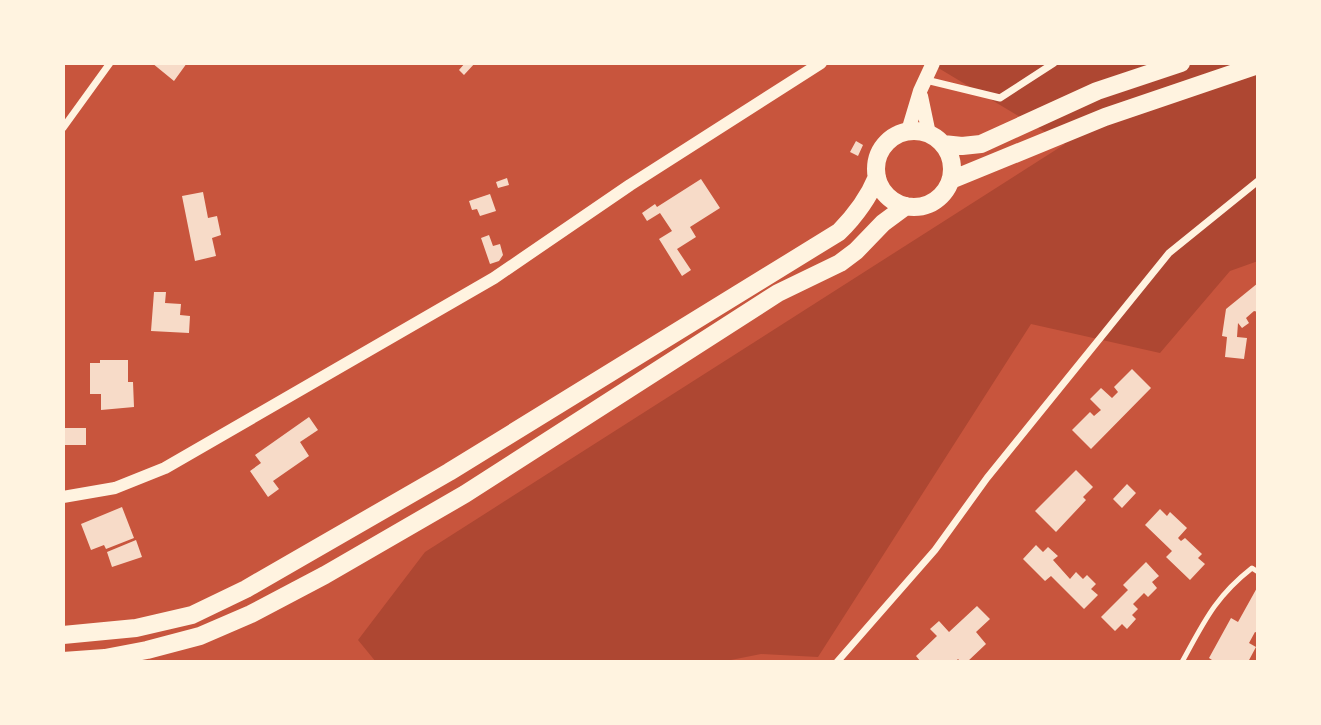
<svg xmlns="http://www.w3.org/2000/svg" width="1321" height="725" viewBox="0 0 1321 725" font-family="Karla,sans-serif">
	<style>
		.green { fill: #ae4732 }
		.building { fill: #f7dbc8 }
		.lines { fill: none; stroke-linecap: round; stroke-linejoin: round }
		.service { stroke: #fff3e0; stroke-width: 5 }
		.minor { stroke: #fff3e0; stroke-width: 7 }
		.tertiary { stroke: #fff3e0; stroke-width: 12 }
		.secondary { stroke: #fff3e0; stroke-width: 14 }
		.primary { stroke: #fff3e0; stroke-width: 18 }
	</style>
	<rect width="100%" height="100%" fill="#c8553d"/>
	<path class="green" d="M930,63H1258V261L1230,271L1160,353L1031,324L818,657L761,654L721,662H376L358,640L425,552L1065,144Z"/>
	<path class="building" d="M152,63H187L174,81Z
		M465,63H475L464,75L459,70Z
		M856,141L863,145L858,156L850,152Z
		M507,178L509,185L498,188L496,182Z
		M701,179L720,208L690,227L696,237L677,249L691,270L682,276L659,239L672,231L660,213L647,221L642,213L655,204L657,207Z
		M203,192L208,218L217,216L221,235L212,238L216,256L195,261L182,196Z
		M490,194L496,211L480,216L477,209L472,210L469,201Z
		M489,235L493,246L500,244L503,255L499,261L490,264L481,238Z
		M1258,283V312L1254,311L1246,318L1249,323L1242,328L1238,323L1237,337L1247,338L1244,359L1225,357L1227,337L1222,336L1226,309Z
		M154,292H166L165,303L181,304L180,315L190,316L189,333L151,331Z
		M100,360H128V382H133L134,407L101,410V394H90V363H100Z
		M1132,369L1151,388L1091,449L1072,430L1090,412L1094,416L1101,410L1090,399L1101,388L1112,398L1118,392L1114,387Z
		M309,417L318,430L300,442L309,456L273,481L279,489L268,497L250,471L261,463L255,455Z
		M65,428H86V445H65Z
		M1076,470L1093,487L1083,497L1086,500L1056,532L1035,511Z
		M1127,484L1136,493L1122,508L1113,499Z
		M122,507L134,538L106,549L104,545L91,550L81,524Z
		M1160,509L1167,516L1170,512L1187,528L1178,538L1181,541L1185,538L1202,554L1198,558L1205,564L1190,580L1166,557L1172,551L1145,525Z
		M136,540L142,557L112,567L107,552Z
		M1036,545L1043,552L1048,547L1058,556L1053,560L1070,579L1076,572L1083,579L1087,575L1096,584L1091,589L1098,595L1084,609L1051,576L1045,581L1023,559Z
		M1146,562L1159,576L1152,582L1157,588L1148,597L1144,593L1133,604L1138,609L1132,615L1136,619L1127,629L1122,624L1115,631L1101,617L1128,590L1123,585Z
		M1258,586V633L1255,632L1249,643L1256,647L1248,662H1215L1209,658L1231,618L1238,622Z
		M977,606L990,619L976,632L986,644L967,662H961L958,659L955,662H921L916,656L937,636L930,629L939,621L949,632Z"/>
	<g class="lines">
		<path class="service" d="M1182,662C1204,622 1215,597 1252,568L1258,572"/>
		<path class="minor" d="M926,80L1000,98L1054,63
			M63,128L110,63
			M837,662L935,550L987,478L1169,253L1258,181"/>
		<path class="tertiary" d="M63,497L115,488L165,468L494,278L630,185L821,63"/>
		<path class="secondary" d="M921,96L929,134
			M908,131L920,91L933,63"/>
		<path class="primary" d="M876 169a38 38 0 1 1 76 0a38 38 0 1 1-76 0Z
			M943,144L962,146L981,144L1097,91L1181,63
			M951,180L1105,117L1258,65
			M63,635L136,628L192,615L246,589L449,472L839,232C856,215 868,199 877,177
			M63,661L105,658L147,650L200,636L251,614L325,575L465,494L778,293L840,263L856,251L883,223L906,206"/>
	</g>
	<rect width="1321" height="725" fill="none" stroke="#fff3e0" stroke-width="130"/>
</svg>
